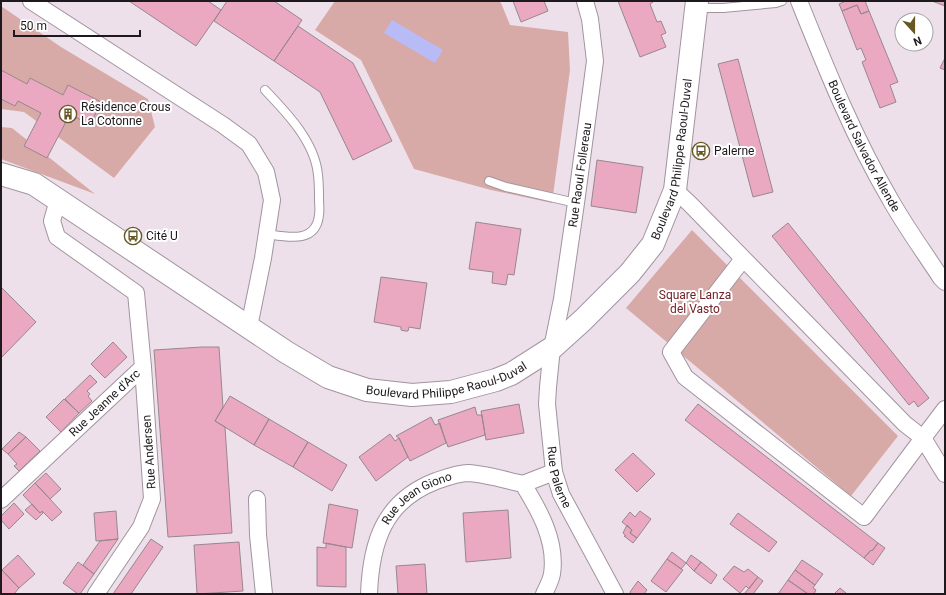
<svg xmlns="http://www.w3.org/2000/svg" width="946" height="595" viewBox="0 0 946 595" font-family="Roboto,sans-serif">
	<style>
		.green { fill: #d7aaa8 }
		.water { fill: #b9bbf6 }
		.building { fill: #eaa9c0; stroke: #98878d }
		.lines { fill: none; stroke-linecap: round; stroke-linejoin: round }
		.lane-casing { stroke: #a1949f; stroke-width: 10 }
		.street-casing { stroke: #a1949f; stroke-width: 18 }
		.secondary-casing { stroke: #a1949f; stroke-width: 24 }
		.lane { stroke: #fff; stroke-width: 8 }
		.street { stroke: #fff; stroke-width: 16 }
		.secondary { stroke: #fff; stroke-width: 22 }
		.labels { text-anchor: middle; stroke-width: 4; stroke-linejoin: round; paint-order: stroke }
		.poi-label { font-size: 12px; fill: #1e191d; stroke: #fff; text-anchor: start }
		.street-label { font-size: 12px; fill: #1e191d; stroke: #fff }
		.park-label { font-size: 12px; fill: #712026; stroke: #fff }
	</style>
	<rect width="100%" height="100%" fill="#eee0eb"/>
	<path class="green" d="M335,1H499L501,3L510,25L568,32L570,70L552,203L491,190L414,169L361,60L315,30Z
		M1,6L61,47L148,99L155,127L114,178L24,112L1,109Z
		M1,127L12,128L95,194L1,159Z
		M692,230L898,436L851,496L626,308Z"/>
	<path class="water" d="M392,20L443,50L435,63L384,33Z"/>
	<path class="building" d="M129,1H208L221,10L196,46Z
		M227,1H274L302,20L274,61L214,21Z
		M513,1H544L548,11L521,22Z
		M618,1H653V2L650,4L657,22L661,21L666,33L661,35L666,47L640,57Z
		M846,1H865L869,11L861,14L857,5L842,11L839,4Z
		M932,1H945V6Z
		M857,5L861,14L869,11L898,82L890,85L896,102L880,108L862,62L866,60L861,48L857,50L842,11Z
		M298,26L353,63L392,141L353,160L320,92L274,61Z
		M945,58V70L940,68Z
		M738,59L773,192L753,197L718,64Z
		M1,70L27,84L30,78L63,95L68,85L101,102L90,125L70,114L47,158L24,146L41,113L18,101L15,106L1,99Z
		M597,160L643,167L636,213L591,206Z
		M476,222L521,229L514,275L508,274L506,285L492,283L493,272L469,269Z
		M788,223L929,398L918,407L914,401L909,405L772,236Z
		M381,277L427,283L420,329L409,327L408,331H405L401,330V327L374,322Z
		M1,287L36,322L1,358Z
		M113,342L127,357L105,378L91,364Z
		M202,347H219L223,407L215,421L225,427L232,533L168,537L154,350Z
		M90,375L97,382L87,391L90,394L88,396L92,401L79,413L65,399Z
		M230,396L269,419L254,445L215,421Z
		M64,399L79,413L61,432L46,417Z
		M519,404L524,433L486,440L481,411Z
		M698,404L878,543L872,551L871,550L864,558L685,420Z
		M475,407L477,415H482L485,435L448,447L438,420Z
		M431,417L435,425L440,423L446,443L410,461L399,438L396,436Z
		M269,419L308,442L293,467L254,445Z
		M19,432L26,437L8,454L2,449Z
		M390,434L395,441L399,438L408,457L376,481L359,457Z
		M26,437L40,451L19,471L14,466L17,464L8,454Z
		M308,442L347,465L332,491L293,467Z
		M633,453L655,474L637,492L615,470Z
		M46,473L61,489L50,499L35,483Z
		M35,483L62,512L52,521L42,511L40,513L23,495Z
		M14,503L24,514L9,529L1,520V516Z
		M32,504L40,513L42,511L43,513L36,520L25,510Z
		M329,504L358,510L352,548L323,543Z
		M508,510L511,558L466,562L463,513Z
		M116,511L118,539L96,541L94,513Z
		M640,511L651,519L637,538L630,533L632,530L622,522L630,512L635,517Z
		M738,513L777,542L769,552L730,524Z
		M627,525L632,530L630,533L637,538L633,543L624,536H626L623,533Z
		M118,539L94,574L83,565L100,541Z
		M151,539L163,547L131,594H113Z
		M239,542L243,591L197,594L194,545Z
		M326,543L346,547V587L317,586V547L326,548Z
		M878,543L885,548L873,565L864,558L871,550L872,551Z
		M672,552L686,563L681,569L667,559Z
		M18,555L35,574L19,588L2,570Z
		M691,555L701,562L694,571L686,563Z
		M667,559L683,570L666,592L651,581Z
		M802,560L823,574L815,585L795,570Z
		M78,562L94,574L80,594H78L63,583Z
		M701,562L717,575L711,584L694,571Z
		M425,564L427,594H398L396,566Z
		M734,566L744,572L748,569L758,577L749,589L746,586L740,593L723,579Z
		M2,570L19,588L14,594H1V572Z
		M795,570L815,585L813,588L816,590L814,594H808L788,580Z
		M758,577L763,581L753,594H744Z
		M788,580L808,594H778Z
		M638,581L647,590L644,594H631L630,592Z
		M840,588L846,593L847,594H834Z"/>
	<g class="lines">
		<defs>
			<path id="lane" d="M697,8H723L776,3L782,1
				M265,90C287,113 315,142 318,175C319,183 319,191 319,199C319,204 320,210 319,215C316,244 287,237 267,234
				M489,181L506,187L576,203"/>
			<g id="street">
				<path d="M31,1L223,125L249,144L266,172L272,200L263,258L249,327"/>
				<path id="s1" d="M585,1L590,19L595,61L576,203L562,299L552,348L548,387L547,404L554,472L561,494L615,594"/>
				<path id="s2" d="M799,1C826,68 853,136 890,199C905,226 924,252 941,278L945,282"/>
				<path d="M675,190L690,204L905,424L923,438L864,517L685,377L671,352L743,259"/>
				<path d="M945,409L923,438L945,474"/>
				<path d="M523,484L554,472"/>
				<path d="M257,499L258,535L264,594"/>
				<path id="s3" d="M1,500L143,367L136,293L57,237L52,221L58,200"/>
				<path d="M96,594L141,527L152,499L143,367"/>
				<path id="s4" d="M369,594C371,542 384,501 436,481C445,478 458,473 468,473C486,474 505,480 523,484C539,510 557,541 552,574C551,580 547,588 544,594"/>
			</g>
			<g id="secondary">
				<path id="s5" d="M1,174L34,184L286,352L328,377L367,390L412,395L451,392L496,380L511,374L552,348L583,320L630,273L653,244L675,190L697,1"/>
			</g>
		</defs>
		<use href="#lane" class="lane-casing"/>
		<use href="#street" class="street-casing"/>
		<use href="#secondary" class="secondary-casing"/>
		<use href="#lane" class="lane"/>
		<use href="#street" class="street"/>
		<use href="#secondary" class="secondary"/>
	</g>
	<defs>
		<symbol id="building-ring" viewBox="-11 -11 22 22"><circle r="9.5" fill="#fff" stroke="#665724" stroke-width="1.5"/><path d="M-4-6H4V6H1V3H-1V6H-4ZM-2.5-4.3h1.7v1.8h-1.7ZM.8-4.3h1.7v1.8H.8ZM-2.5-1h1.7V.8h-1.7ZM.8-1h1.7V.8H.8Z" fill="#665724"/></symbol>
		<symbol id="bus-ring" viewBox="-11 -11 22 22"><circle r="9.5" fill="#fff" stroke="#665724" stroke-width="1.5"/><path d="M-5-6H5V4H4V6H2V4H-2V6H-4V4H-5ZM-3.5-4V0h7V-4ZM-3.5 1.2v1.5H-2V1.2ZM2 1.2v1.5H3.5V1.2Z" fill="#665724"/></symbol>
	</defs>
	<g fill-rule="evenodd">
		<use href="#building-ring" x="58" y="104" width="20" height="20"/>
		<use href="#bus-ring" x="691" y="141" width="20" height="20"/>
		<use href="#bus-ring" x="123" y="226" width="20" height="20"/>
	</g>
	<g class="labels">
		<g class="poi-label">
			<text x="81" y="111">Résidence Crous<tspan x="81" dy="14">La Cotonne</tspan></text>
			<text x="714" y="155">Palerne</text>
			<text x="146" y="240">Cité U</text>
		</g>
		<g class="street-label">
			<text dy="4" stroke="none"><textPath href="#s2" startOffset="159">Boulevard Salvador Allende</textPath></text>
			<text dy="4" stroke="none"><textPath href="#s5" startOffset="856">Boulevard Philippe Raoul-Duval</textPath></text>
			<text transform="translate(580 175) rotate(-82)" y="4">Rue Raoul Follereau</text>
			<text dy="4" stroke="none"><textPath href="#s5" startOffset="509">Boulevard Philippe Raoul-Duval</textPath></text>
			<text dy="4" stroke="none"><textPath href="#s3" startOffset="142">Rue Jeanne d'Arc</textPath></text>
			<text transform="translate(149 452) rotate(-94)" y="4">Rue Andersen</text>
			<text dy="4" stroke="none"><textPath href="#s1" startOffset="482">Rue Palerne</textPath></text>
			<text dy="4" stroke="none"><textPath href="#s4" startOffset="115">Rue Jean Giono</textPath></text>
		</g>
		<g class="park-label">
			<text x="695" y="299">Square Lanza<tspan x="695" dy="14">del Vasto</tspan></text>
		</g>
	</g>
	<rect width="946" height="595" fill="none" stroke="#1e191d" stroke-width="4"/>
	<g transform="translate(914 32) rotate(159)"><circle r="19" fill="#ffffff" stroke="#a5a3a5"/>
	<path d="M0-3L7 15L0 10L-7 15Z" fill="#665724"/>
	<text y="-6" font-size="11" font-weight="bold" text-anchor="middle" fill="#1e191d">N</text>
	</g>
	<path d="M14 30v6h126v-6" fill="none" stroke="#1e191d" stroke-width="2"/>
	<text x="20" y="30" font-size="12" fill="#1e191d" stroke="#ffffff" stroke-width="3" paint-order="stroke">50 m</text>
</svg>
